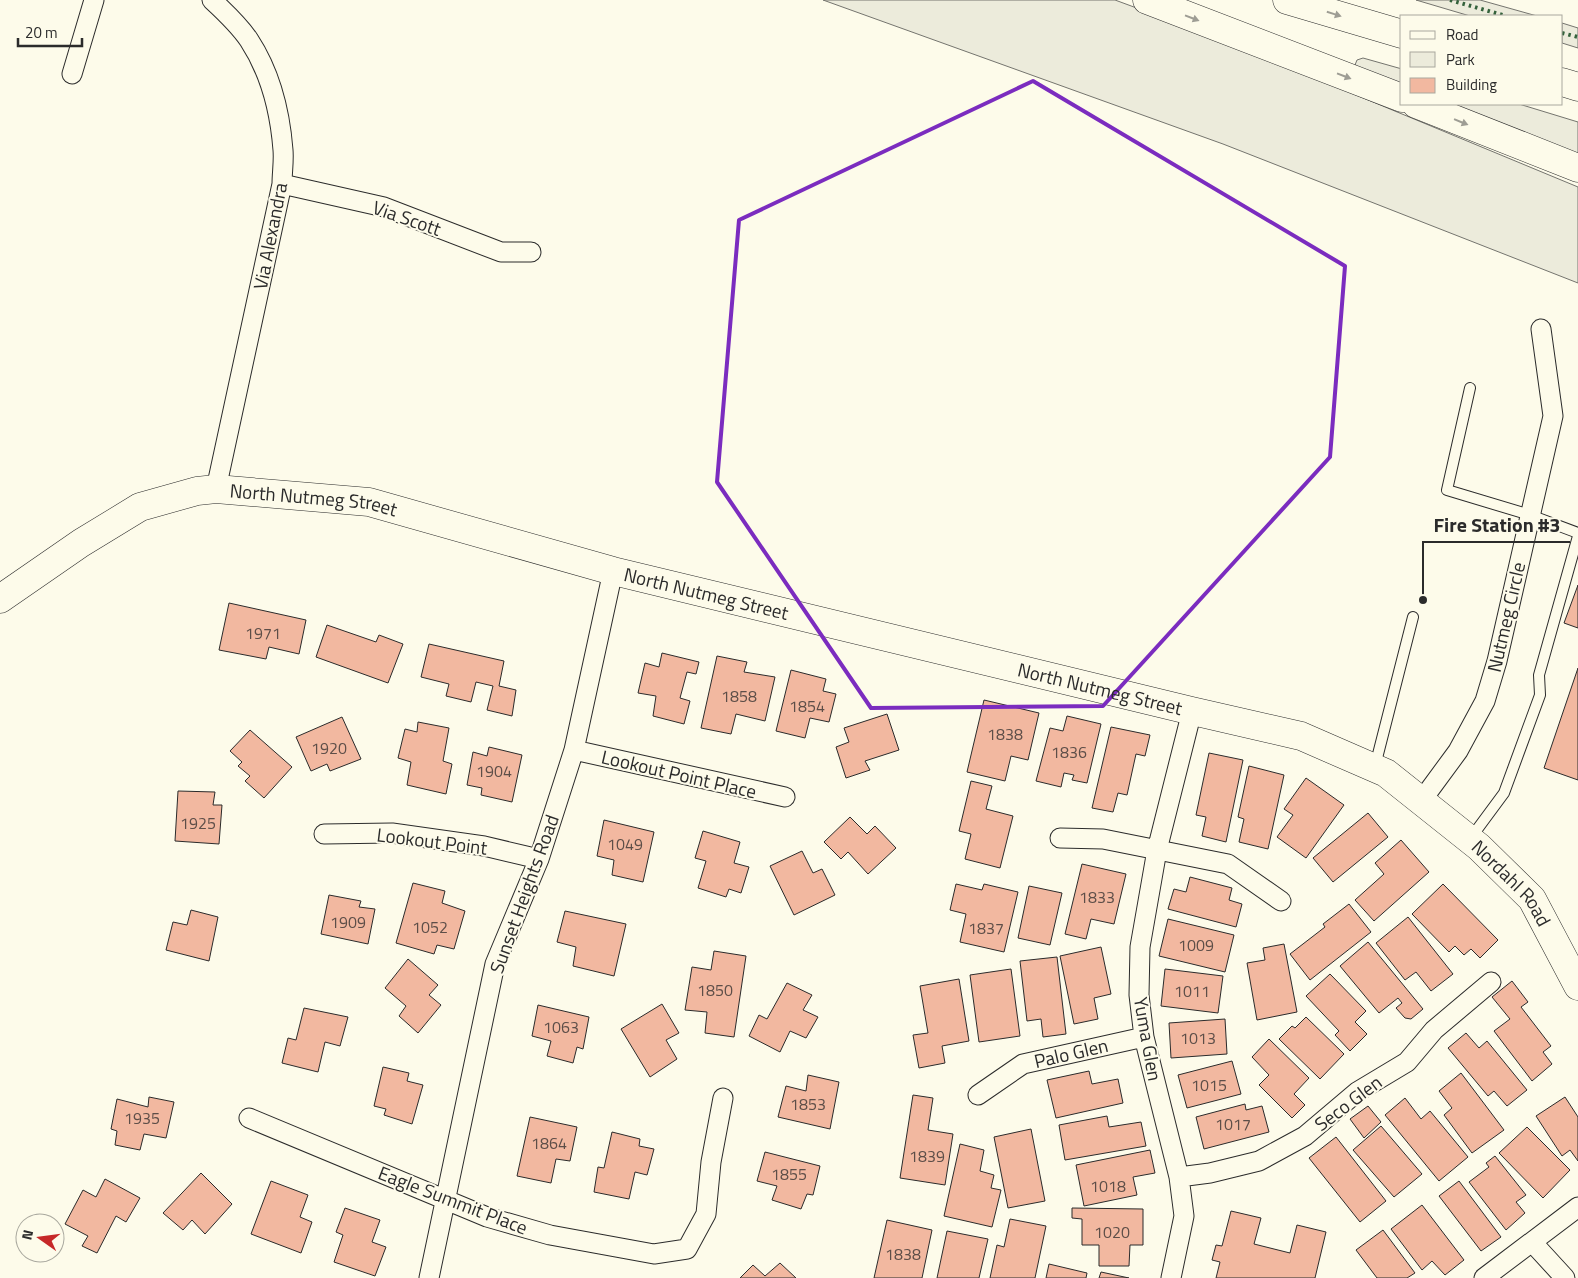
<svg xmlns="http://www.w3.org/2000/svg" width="1578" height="1278" viewBox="0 0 1578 1278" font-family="'Titillium Web',sans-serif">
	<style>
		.green { fill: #ecebdb; stroke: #74746e }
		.building { fill: #f2b8a0; stroke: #2b2b2b }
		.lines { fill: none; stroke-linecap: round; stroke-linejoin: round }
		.lane-casing { stroke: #2b2b2b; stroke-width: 12 }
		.street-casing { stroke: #2b2b2b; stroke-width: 21 }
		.secondary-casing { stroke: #2b2b2b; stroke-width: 29 }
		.highway-casing { stroke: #2b2b2b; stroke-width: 29 }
		.lane { stroke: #fdfbea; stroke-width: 10 }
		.street { stroke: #fdfbea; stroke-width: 19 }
		.secondary { stroke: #fdfbea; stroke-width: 28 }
		.highway { stroke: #fdfbea; stroke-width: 28 }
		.hedge { stroke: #34623c; stroke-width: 4; stroke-dasharray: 2.5 4; stroke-linecap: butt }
		.oneway { fill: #9e9d94 }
		.marked { fill: none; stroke: #7b2cbf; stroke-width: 4; stroke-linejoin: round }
		.labels { text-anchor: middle; stroke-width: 4; stroke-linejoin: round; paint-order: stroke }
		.number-label { font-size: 16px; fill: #5d4e48 }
		.street-label { font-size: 19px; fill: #2b2b2b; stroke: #fdfbea }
		.leader { fill: none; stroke: #2b2b2b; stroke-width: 2 }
		.callout-dot { fill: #2b2b2b; stroke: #fdfbea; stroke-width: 2 }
		.callout-label { font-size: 20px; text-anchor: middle; font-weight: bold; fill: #2b2b2b; stroke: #fdfbea; stroke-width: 4; stroke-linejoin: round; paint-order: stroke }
	</style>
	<rect width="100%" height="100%" fill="#fdfbea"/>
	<path class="green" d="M823,0H1115L1226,41L1578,187V283L1223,144Z
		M1416,0H1480L1537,16H1470Z
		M1562,23L1578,28V48L1562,43Z
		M1363,58L1402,69V86L1367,72L1355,65L1357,60Z
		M1446,104H1519L1578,122V156Z"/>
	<path class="building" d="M1578,585V628L1564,623Z
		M229,603L306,620L299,654L269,647L266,659L219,650Z
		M327,625L376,642L379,635L403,644L388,683L316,657Z
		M429,644L504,661L499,686L516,690L512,716L487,710L493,686L476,682L471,702L446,696L449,684L421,677Z
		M662,653L699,662L696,674L687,672L680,698L690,701L684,724L653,716L656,696L638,693L645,663L659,667Z
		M717,656L747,662L744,672L775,677L765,721L736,714L731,734L701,728Z
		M1578,668V780L1544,768Z
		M791,670L826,679L823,691L836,694L829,722L810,718L805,738L776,731Z
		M984,700L1039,713L1028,760L1011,756L1005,781L967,772Z
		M887,714L899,750L865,761L870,770L846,778L836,747L849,742L844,728Z
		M1067,716L1101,724L1087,783L1072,780L1074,775L1064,773L1061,787L1036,781L1050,728L1063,731Z
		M342,717L361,759L330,771L327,764L311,771L296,737Z
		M418,722L449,728L443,761L452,764L446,794L407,785L411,762L398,758L405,729L417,732Z
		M1111,727L1150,735L1145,756L1136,754L1127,795L1118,793L1113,812L1092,808Z
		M250,730L292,767L264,798L245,781L250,776L238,766L242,762L230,751Z
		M489,747L522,755L512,802L481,795L482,788L467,785L473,752L487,756Z
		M1209,753L1243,760L1226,842L1202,836L1206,817L1196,815Z
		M1249,766L1284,775L1268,849L1239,842L1244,819L1238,817Z
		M1306,778L1344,805L1306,858L1277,837L1293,815L1284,809Z
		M971,781L992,786L986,809L1013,816L1000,868L965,859L971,834L959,831Z
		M178,791L215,792L213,805H222L219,844L175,841Z
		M1368,813L1388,837L1333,882L1313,858Z
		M850,817L867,834L875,826L896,848L868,874L848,852L841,859L824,842Z
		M604,820L654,832L643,882L612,875L614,860L597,856Z
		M703,831L740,842L734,863L749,867L741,893L729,889L726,897L698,888L706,861L695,858Z
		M1401,840L1429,872L1374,921L1355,900L1384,874L1375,863Z
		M802,851L813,873L822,869L835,895L794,915L770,866Z
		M1082,864L1126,874L1114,924L1091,919L1086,939L1065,934Z
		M1190,877L1232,888L1229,900L1242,904L1236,927L1168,909L1174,889L1186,892Z
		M413,883L445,891L442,903L465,911L454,949L437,945L434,954L396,943Z
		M956,884L982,890L984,884L1018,892L1004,952L960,942L966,914L950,910Z
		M1443,884L1498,940L1480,958L1471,949L1464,955L1455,946L1449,952L1412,914Z
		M1029,886L1062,893L1050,945L1018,938Z
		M329,895L361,901L359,907L375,909L368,944L321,934Z
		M1349,904L1371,932L1310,980L1290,954L1325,927L1323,924Z
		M191,910L218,917L209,961L166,950L173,922L187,925Z
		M565,911L626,924L614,976L573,966L576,947L557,942Z
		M1408,917L1453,974L1431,991L1416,972L1405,980L1376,943Z
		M1168,919L1234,935L1225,972L1159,956Z
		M1368,942L1423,1009L1411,1019L1405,1018L1396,1008L1402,1003L1398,998L1379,1013L1340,966Z
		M1284,944L1297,1012L1257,1020L1247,963L1265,960L1263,948Z
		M1101,947L1111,994L1094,998L1098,1019L1074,1024L1060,956Z
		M714,951L746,956L734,1037L705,1033L707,1012L685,1010L692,967L711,970Z
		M1057,957L1066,1034L1043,1037L1041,1019L1027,1021L1020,961Z
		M408,959L438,985L429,995L441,1005L418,1033L399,1016L406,1006L385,988Z
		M1011,969L1020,1036L979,1042L970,975Z
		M1165,969L1223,976L1218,1013L1161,1006Z
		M1330,974L1366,1011L1355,1022L1367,1034L1350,1051L1335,1035L1339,1031L1306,996Z
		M959,979L969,1041L942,1046L945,1063L919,1068L913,1035L928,1033L920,986Z
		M1512,981L1528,1002L1521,1007L1551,1046L1543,1052L1552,1064L1532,1081L1494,1031L1510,1019L1492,997Z
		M787,983L812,995L803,1010L818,1017L806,1038L790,1031L780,1052L749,1036L759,1015L767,1019Z
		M662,1004L679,1033L666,1040L677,1059L650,1077L621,1029Z
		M538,1005L589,1017L583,1049L577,1047L573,1063L547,1056L551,1041L532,1036Z
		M304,1008L348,1017L340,1046L325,1042L318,1072L282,1063L288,1038L296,1040Z
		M1306,1017L1344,1054L1320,1079L1279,1039L1292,1026L1295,1028Z
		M1225,1019L1227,1054L1171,1058L1169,1023Z
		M1466,1033L1479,1048L1487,1041L1527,1090L1507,1106L1494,1091L1488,1096L1448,1048Z
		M1269,1039L1309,1078L1294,1094L1305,1105L1292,1118L1259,1085L1269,1075L1252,1057Z
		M1232,1061L1241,1094L1187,1108L1178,1075Z
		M383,1067L409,1073L407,1081L423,1085L412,1124L384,1115L386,1109L374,1106Z
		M1089,1071L1092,1084L1118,1079L1123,1103L1056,1118L1047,1080Z
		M1461,1073L1504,1130L1472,1153L1444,1115L1452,1108L1439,1091Z
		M808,1075L839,1082L830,1129L778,1117L786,1086L806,1091Z
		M913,1095L933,1098L928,1130L953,1134L945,1185L900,1178Z
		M149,1097L174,1102L166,1138L144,1134L140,1150L115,1145L117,1131L111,1129L117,1099L148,1107Z
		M1565,1097L1578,1117V1161L1570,1150L1562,1156L1536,1116Z
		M1405,1098L1421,1119L1430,1111L1468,1157L1439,1181L1385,1115Z
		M1245,1104L1246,1110L1262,1106L1269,1132L1204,1149L1196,1117Z
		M1368,1106L1381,1122L1364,1138L1350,1119Z
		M1107,1116L1109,1127L1141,1122L1146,1146L1065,1160L1059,1125Z
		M530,1117L577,1127L570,1161L556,1159L551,1183L517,1176Z
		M1381,1126L1422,1174L1394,1197L1353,1150Z
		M1527,1127L1570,1170L1543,1198L1499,1153Z
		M1031,1129L1045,1201L1008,1208L994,1137Z
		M612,1132L640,1139L639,1146L654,1149L647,1175L635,1172L629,1199L594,1192L598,1167L604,1168Z
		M1336,1137L1386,1201L1360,1222L1309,1158Z
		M960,1144L984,1150L980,1171L994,1175L991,1188L1001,1190L992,1227L944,1216Z
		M1150,1150L1155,1173L1133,1177L1137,1195L1084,1206L1076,1165Z
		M765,1152L820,1166L813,1195L807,1194L801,1209L772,1200L777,1186L757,1181Z
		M1495,1156L1526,1195L1516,1202L1525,1213L1506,1230L1469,1182L1489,1167L1486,1163Z
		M201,1173L232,1204L205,1234L192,1220L183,1230L163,1213Z
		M105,1179L140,1198L126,1222L116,1216L97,1253L82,1246L88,1236L65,1224L83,1190L96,1197Z
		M271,1181L308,1195L300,1217L312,1222L301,1253L251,1234Z
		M1459,1181L1501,1237L1481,1251L1439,1196Z
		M1422,1205L1464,1260L1445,1275L1432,1261L1422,1270L1391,1229Z
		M345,1208L380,1220L372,1242L386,1247L375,1276L334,1262L343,1235L336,1232Z
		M1072,1208L1143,1209V1245H1130L1129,1266H1099V1245H1082V1219L1072,1218Z
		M1231,1211L1261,1218L1254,1244L1290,1253L1297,1225L1326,1232L1315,1278H1216L1220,1262L1212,1260L1216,1245L1222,1246Z
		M1010,1219L1046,1226L1035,1278H990L997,1245L1004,1247Z
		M887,1220L932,1230L922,1278H874Z
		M1383,1230L1415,1273L1407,1278H1377L1356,1250Z
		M947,1231L988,1239L979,1278H937Z
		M780,1263L796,1278H740L753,1265L765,1276Z
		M1049,1264L1087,1273L1086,1278H1046Z
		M1101,1272L1129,1278H1099Z"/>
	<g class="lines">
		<defs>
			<path id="lane" d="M1470,388L1447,490L1530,515L1578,533
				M1375,766L1413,617
				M1470,839L1504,793L1540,695L1539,675L1578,536"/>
			<path id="street" d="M212,0C225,12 239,25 249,40C270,72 280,111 283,150C284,161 282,173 282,184L216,489
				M72,74L94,0
				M282,184L384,207L501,252H531
				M574,750L785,797
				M1422,800L1458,751L1485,701L1497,661L1553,416L1541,329
				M324,834L392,833L484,846L539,859
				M1060,838L1103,839L1228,864L1281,901
				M978,1095L1023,1064L1144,1037
				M249,1118L487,1217L550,1235L654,1254L687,1249L706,1214L711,1162L723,1098
				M1179,1177L1210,1173L1259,1161L1305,1136L1357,1092L1407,1062L1434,1030L1491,982
				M1532,1242L1565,1278
				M429,1278L495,964L539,859L574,750L613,571
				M1171,1278L1184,1216L1179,1177L1144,1037L1139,995L1140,947L1157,850L1192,711
				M1484,1278L1578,1207"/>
			<g id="secondary">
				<path id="s1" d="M0,599L81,543L140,507L197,491L216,489L369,502L613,571L1192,711L1301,736L1386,773L1479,847L1532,899L1578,986"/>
			</g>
			<path id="highway" d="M1147,0L1402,98
				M1287,0L1402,34
				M1562,82L1578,87
				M1416,104L1578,168"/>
		</defs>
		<use href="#lane" class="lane-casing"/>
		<use href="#street" class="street-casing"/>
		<use href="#secondary" class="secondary-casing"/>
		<use href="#highway" class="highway-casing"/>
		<use href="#lane" class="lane"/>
		<use href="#street" class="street"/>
		<use href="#secondary" class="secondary"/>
		<use href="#highway" class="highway"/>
		<path class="hedge" d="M1450,0L1506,16
			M1562,33L1578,37"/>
	</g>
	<defs><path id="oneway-solid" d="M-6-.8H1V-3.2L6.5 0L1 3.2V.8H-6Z" transform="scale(1.25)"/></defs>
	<g class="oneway">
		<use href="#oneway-solid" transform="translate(1334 14) rotate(17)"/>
		<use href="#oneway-solid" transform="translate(1192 18) rotate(21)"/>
		<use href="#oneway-solid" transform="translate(1344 76) rotate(21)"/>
		<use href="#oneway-solid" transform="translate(1461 122) rotate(22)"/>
	</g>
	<path class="marked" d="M1033,81L1345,266L1330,457L1103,706L871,708L717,482L739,220Z"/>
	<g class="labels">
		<g class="number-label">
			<text x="263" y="639">1971</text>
			<text x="739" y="702">1858</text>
			<text x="807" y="712">1854</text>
			<text x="1005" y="740">1838</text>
			<text x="329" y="754">1920</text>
			<text x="1069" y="758">1836</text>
			<text x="494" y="777">1904</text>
			<text x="198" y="829">1925</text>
			<text x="625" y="850">1049</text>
			<text x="1097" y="903">1833</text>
			<text x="348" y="928">1909</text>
			<text x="430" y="933">1052</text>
			<text x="986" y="934">1837</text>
			<text x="1196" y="951">1009</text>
			<text x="715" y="996">1850</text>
			<text x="1192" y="997">1011</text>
			<text x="561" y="1033">1063</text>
			<text x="1198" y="1044">1013</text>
			<text x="1209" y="1091">1015</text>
			<text x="808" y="1110">1853</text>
			<text x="142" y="1124">1935</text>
			<text x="1233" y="1130">1017</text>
			<text x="549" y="1149">1864</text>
			<text x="927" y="1162">1839</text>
			<text x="789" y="1180">1855</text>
			<text x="1108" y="1192">1018</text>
			<text x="1112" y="1238">1020</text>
			<text x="903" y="1260">1838</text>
		</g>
		<g class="street-label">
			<text transform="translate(407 218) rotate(19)" y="7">Via Scott</text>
			<text transform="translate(270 236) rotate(-79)" y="7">Via Alexandra</text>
			<text dy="7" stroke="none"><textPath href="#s1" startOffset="344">North Nutmeg Street</textPath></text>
			<text dy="7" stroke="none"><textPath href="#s1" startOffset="749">North Nutmeg Street</textPath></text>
			<text transform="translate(1506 617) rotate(-77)" y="7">Nutmeg Circle</text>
			<text dy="7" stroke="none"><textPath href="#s1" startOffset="1154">North Nutmeg Street</textPath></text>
			<text transform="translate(679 774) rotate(13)" y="7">Lookout Point Place</text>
			<text transform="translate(432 841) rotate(7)" y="7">Lookout Point</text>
			<text dy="7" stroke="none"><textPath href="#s1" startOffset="1621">Nordahl Road</textPath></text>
			<text transform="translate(524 894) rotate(-70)" y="7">Sunset Heights Road</text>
			<text transform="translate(1148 1039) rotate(80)" y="7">Yuma Glen</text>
			<text transform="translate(1071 1053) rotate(-13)" y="7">Palo Glen</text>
			<text transform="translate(1348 1103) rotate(-37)" y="7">Seco Glen</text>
			<text transform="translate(453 1200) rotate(21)" y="7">Eagle Summit Place</text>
		</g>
	</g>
	<path class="leader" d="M1423 600L1423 542H1570"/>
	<circle class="callout-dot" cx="1423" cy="600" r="5"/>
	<g class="callout-label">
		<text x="1497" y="532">Fire Station #3</text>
	</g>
	<rect x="1400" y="15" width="162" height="90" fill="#fdfbea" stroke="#a9a89e"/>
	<rect x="1410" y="31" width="25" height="8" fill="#fdfbea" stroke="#a9a89e"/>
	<text x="1446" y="40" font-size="15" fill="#2b2b2b">Road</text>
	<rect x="1410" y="52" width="25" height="15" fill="#ecebdb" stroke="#a9a89e"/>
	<text x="1446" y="65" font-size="15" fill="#2b2b2b">Park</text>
	<rect x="1410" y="78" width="25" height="15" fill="#f2b8a0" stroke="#a9a89e"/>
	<text x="1446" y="90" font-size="15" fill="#2b2b2b">Building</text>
	<g transform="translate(40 1238) rotate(284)"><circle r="24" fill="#fdfbea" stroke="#a9a89e"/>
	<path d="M0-4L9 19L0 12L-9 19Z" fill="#c62828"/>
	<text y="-8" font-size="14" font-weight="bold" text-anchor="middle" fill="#2b2b2b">N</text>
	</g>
	<path d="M18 38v8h64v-8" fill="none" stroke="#2b2b2b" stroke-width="2.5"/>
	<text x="25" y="38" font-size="15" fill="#2b2b2b" stroke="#fdfbea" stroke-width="4" paint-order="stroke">20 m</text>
</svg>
